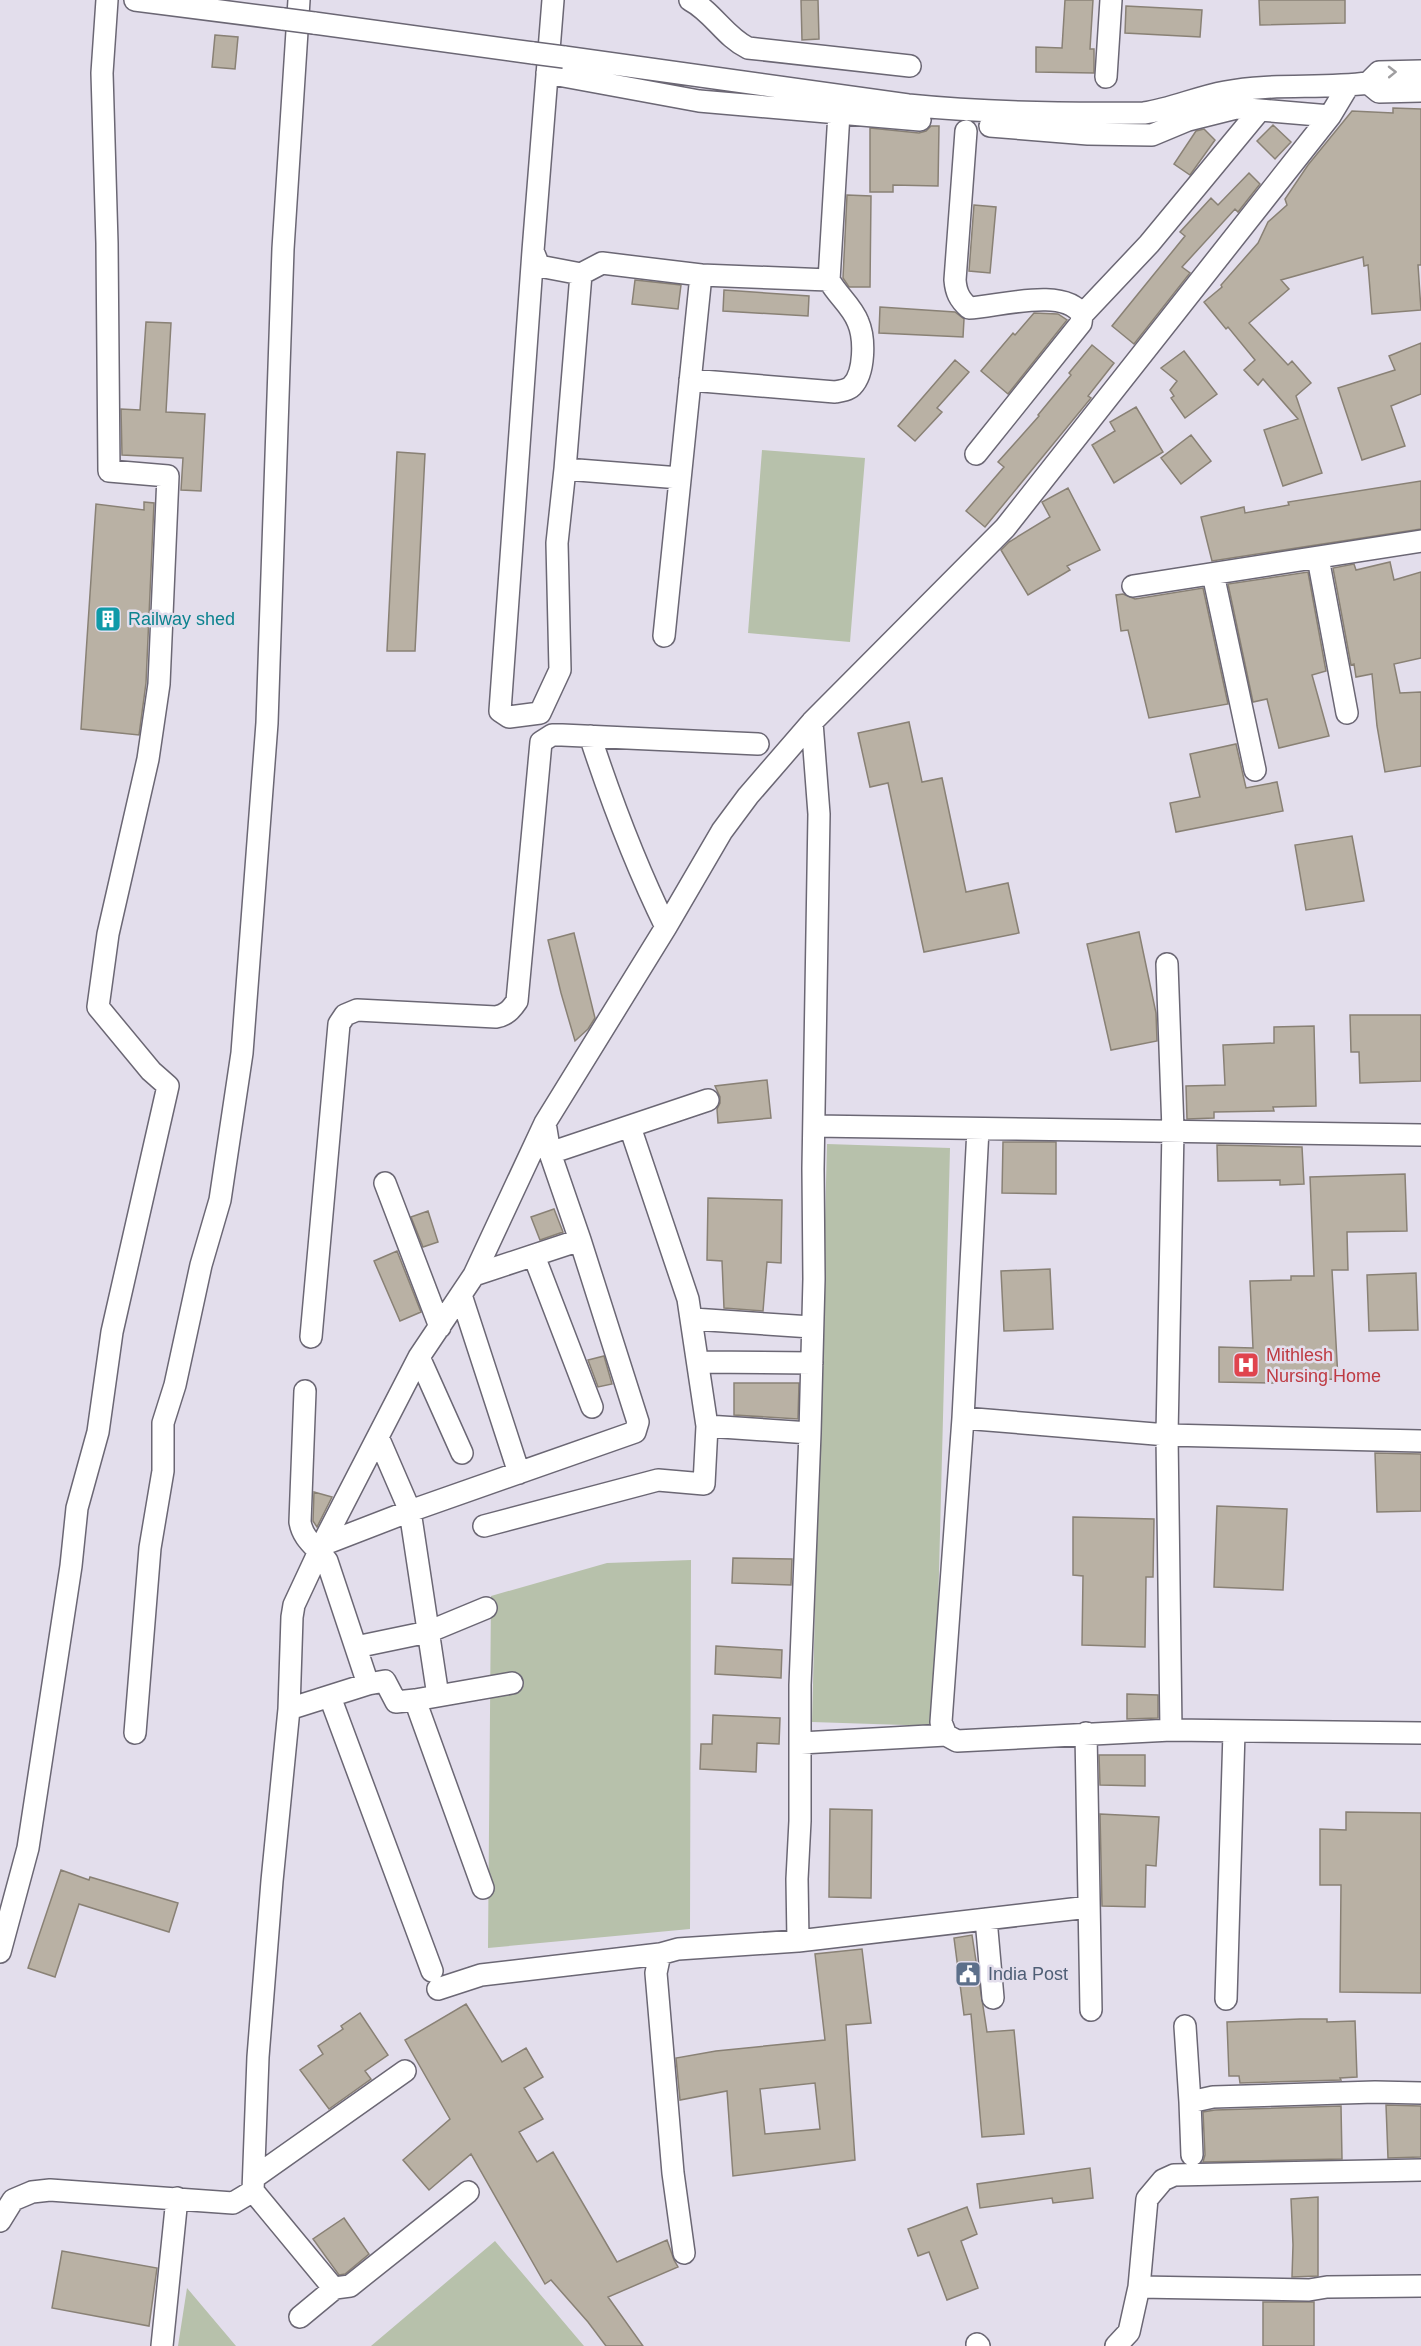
<svg xmlns="http://www.w3.org/2000/svg" width="1421" height="2346" viewBox="0 0 1421 2346" font-family="Arial,sans-serif">
	<style>
		.green { fill: #b7c1ab }
		.building { fill: #b9b1a4; stroke: #898175; stroke-width: 1.5; fill-rule: evenodd }
		.lines { fill: none; stroke-linecap: round; stroke-linejoin: round }
		.minor-casing { stroke: #6b6774; stroke-width: 24 }
		.minor { stroke: #fff; stroke-width: 21 }
		.minor-bridge-casing { stroke: #6b6774; stroke-width: 24; stroke-linecap: butt }
		.minor-bridge { stroke: #fff; stroke-width: 21 }
		.oneway { stroke: #9f9ea0 }
		.labels { text-anchor: middle; stroke-width: 5; stroke-linejoin: round; paint-order: stroke }
		.culture-label { font-size: 18px; fill: #0d838f; stroke: #e3deec; text-anchor: start }
		.health-label { font-size: 18px; fill: #be3a42; stroke: #e3deec; text-anchor: start }
		.service-label { font-size: 18px; fill: #4e5e75; stroke: #e3deec; text-anchor: start }
	</style>
	<rect width="100%" height="100%" fill="#e3deec"/>
	<path class="green" d="M762,450L865,458L850,642L748,633Z
		M827,1144L950,1148L935,1726L812,1722Z
		M691,1560L690,1929L488,1948L491,1596L607,1563Z
		M495,2241L584,2346H371Z
		M187,2288L236,2346H178Z"/>
	<path class="building" d="M801,0H818L819,39L802,40Z
		M1065,0H1093L1090,49H1094V73L1036,72V47L1062,48Z
		M1259,0H1345V23L1260,25Z
		M1126,6L1202,10L1200,37L1125,33Z
		M215,35L238,37L235,69L212,67Z
		M1393,108L1421,109V265H1418L1421,310L1372,314L1368,265L1364,266L1363,257L1281,280L1289,289L1249,323L1288,365L1292,361L1311,383L1296,396L1322,473L1283,486L1264,430L1298,419L1263,379L1258,385L1244,370L1255,360L1228,327L1226,329L1204,302L1222,287L1221,285L1258,243L1268,222L1287,205L1285,199L1308,165L1352,111L1393,113Z
		M1273,125L1291,142L1275,159L1257,141Z
		M931,126H939L938,186L893,185V192H870V128L919,133L926,131Z
		M1204,129L1215,140L1190,175L1174,164L1196,131Z
		M1249,173L1260,184L1238,212L1235,209L1182,267L1190,273L1134,344L1112,326L1185,236L1180,232L1211,198L1218,205Z
		M847,195L871,196L870,287H849L843,278Z
		M974,205L996,207L990,273L969,271Z
		M635,280L681,285L678,309L632,304Z
		M724,290L809,296L808,316L723,311Z
		M880,307L955,312L964,319L963,337L879,333Z
		M1034,313L1058,314L1067,320L1008,394L981,371L1013,333L1015,335Z
		M146,322L171,323L166,412L205,414L201,491L181,490L183,458L122,455L121,409L140,410Z
		M1421,343V394L1391,406L1405,446L1362,460L1338,388L1395,370L1389,356Z
		M1092,345L1114,363L1088,396L1091,398L985,527L966,511L1004,467L998,462L1039,416L1038,415L1071,375L1069,373Z
		M1184,351L1217,394L1185,418L1171,398L1174,396L1170,390L1177,381L1161,368Z
		M955,360L969,372L937,408L942,412L915,441L898,426Z
		M1136,407L1163,452L1114,483L1092,445L1115,431L1110,422Z
		M1191,435L1211,461L1181,484L1161,458Z
		M397,452L425,454L415,651H387Z
		M1421,481V529L1212,561L1201,517L1244,507L1245,513L1289,505L1288,502Z
		M1068,488L1100,550L1067,566L1070,570L1028,595L1001,550L1009,542L1050,517L1042,502Z
		M144,502L154,503L146,683L139,735L81,729L96,504L144,510Z
		M1390,562L1394,580L1421,572V658L1394,664L1400,693L1421,692V766L1385,772L1377,726L1372,674L1356,677L1354,664L1351,665L1333,568L1354,564L1356,570Z
		M1308,572L1326,671L1312,675L1329,736L1279,748L1267,699L1253,702L1228,584Z
		M1203,588L1228,704L1149,718L1128,630L1121,631L1116,595L1123,594L1135,599Z
		M909,722L922,782L942,778L966,892L1008,883L1019,933L924,952L888,783L870,787L858,733Z
		M1236,744L1246,788L1277,782L1283,811L1176,832L1170,803L1200,797L1190,754Z
		M1352,836L1364,901L1306,910L1295,845Z
		M1139,932L1156,1013L1157,1041L1111,1050L1087,944Z
		M574,933L595,1018L588,1029L575,1041L561,993L548,940Z
		M1350,1015H1421V1081L1360,1083L1359,1052H1351Z
		M1314,1026L1316,1106L1273,1107L1274,1111L1214,1112V1118L1187,1119L1186,1086L1225,1085L1223,1045L1274,1043V1027Z
		M767,1080L771,1118L718,1123L717,1109L720,1103V1097L715,1086Z
		M1003,1142H1056V1194L1002,1193Z
		M1217,1145L1302,1147L1304,1184L1280,1185V1180L1218,1181Z
		M1405,1174L1407,1231L1347,1232L1348,1270H1332L1338,1379L1274,1381V1383L1219,1382V1347L1253,1348L1250,1281L1291,1280V1276H1314L1310,1177Z
		M708,1198L782,1200L781,1263L767,1262L763,1311L724,1308L722,1261L707,1260Z
		M554,1209L563,1232L540,1240L531,1217Z
		M428,1211L438,1242L423,1247L411,1217Z
		M397,1251L421,1312L400,1321L374,1261Z
		M1050,1269L1053,1329L1004,1331L1001,1271Z
		M1416,1273L1418,1330L1369,1331L1367,1275Z
		M604,1356L612,1384L598,1387L588,1360Z
		M734,1383H799L798,1419L734,1415Z
		M1375,1453L1421,1454V1511L1377,1512Z
		M314,1492L332,1497L317,1527L313,1521Z
		M1217,1506L1287,1509L1283,1590L1214,1587Z
		M1073,1517L1154,1519L1153,1577H1146L1145,1647L1082,1645L1083,1576L1073,1575Z
		M733,1558L792,1559L791,1585L732,1583Z
		M716,1646L782,1650L781,1678L715,1674Z
		M1127,1694L1158,1695V1718L1127,1719Z
		M713,1715L780,1718L779,1744L757,1743L756,1772L700,1769L701,1744H712Z
		M1099,1755H1145V1786L1100,1785Z
		M830,1809L872,1810L871,1898L829,1897Z
		M1346,1812L1421,1813V1993L1340,1992L1341,1885H1320V1829L1346,1830Z
		M1100,1814L1159,1817L1156,1866L1146,1865L1145,1907L1102,1906Z
		M61,1870L89,1880L90,1877L178,1903L169,1932L79,1904L55,1977L28,1968Z
		M972,1935L987,2032L1014,2030L1024,2134L982,2137L971,2014L964,2015L954,1938Z
		M862,1949L871,2023L846,2025L855,2160L733,2176L727,2091L680,2100L676,2058L716,2051L825,2040L815,1954ZM815,2083L820,2129L765,2134L760,2089Z
		M466,2004L502,2062L526,2048L543,2077L524,2088L543,2119L519,2132L537,2162L553,2152L617,2262L667,2240L674,2260L678,2267L608,2297L643,2346H606L588,2322L551,2280L545,2284L471,2154L429,2190L403,2160L450,2119L405,2040Z
		M360,2013L388,2055L365,2071L371,2079L329,2109L300,2070L323,2054L318,2046L343,2029L341,2026Z
		M1300,2019H1327V2022L1355,2021L1357,2077L1340,2078L1341,2080L1240,2083L1239,2076H1229L1227,2022Z
		M1386,2105L1421,2106V2157L1388,2158Z
		M1341,2106L1342,2159L1203,2162L1205,2155L1203,2112L1215,2110Z
		M1090,2168L1093,2198L1053,2203L1052,2198L980,2208L977,2184Z
		M1318,2197V2276L1292,2277L1293,2245L1291,2199Z
		M967,2207L977,2234L961,2241L978,2288L947,2300L929,2252L918,2256L908,2229Z
		M344,2218L369,2254L345,2274L339,2275L313,2239Z
		M62,2251L157,2268L149,2326L52,2308Z
		M1263,2302H1314V2346H1263Z"/>
	<g class="lines">
		<defs>
			<path id="minor" d="M135,0L283,19
				M553,0L533,251L539,266L581,274L602,263L701,275
				M690,0C713,12 725,37 748,48L910,66
				M314,23L533,53
				M564,57L908,105C987,113 1065,114 1144,113C1172,109 1197,97 1225,92C1272,83 1321,89 1368,83L1379,72L1421,71
				M547,73L699,101L920,120
				M1106,77L1111,0
				M1368,83L1379,92L1421,91
				M990,126L1088,134L1152,135L1188,120L1236,108L1330,116
				M966,131L955,280C956,292 959,299 969,308C997,307 1065,286 1082,315L1081,323L976,454
				M533,251L500,711L509,717L540,713L560,670L557,543L565,469
				M581,274L565,469L680,478
				M1082,315L1149,244L1259,111
				M690,380L835,392C841,391 848,390 852,386C865,373 865,338 858,322C852,306 837,295 829,280
				M1318,558L1347,713
				M1213,574L1255,770
				M1133,586L1421,541
				M664,636L701,275L829,280L839,113
				M590,736C612,803 635,864 666,927
				M1167,964L1173,1130L1167,1435L1171,1730
				M814,1126L1421,1135
				M978,1129L963,1418L941,1722L946,1735L957,1741L1171,1730L1421,1733
				M550,1153L708,1100
				M385,1183L440,1327
				M534,1256L592,1407
				M474,1275L580,1240
				M461,1295L519,1473
				M693,1319L811,1327
				M311,1337L339,1024L345,1015L357,1010L496,1017C506,1015 511,1010 517,1001L541,742L552,735H562L758,744
				M419,1357L462,1453
				M698,1362L812,1363
				M305,1391L300,1522C303,1540 317,1547 327,1561L368,1684
				M963,1418L1167,1435L1421,1441
				M707,1426L810,1433
				M378,1437L410,1511L438,1696
				M484,1526L658,1480L704,1484L707,1426L688,1299L630,1127
				M322,1545L410,1511L635,1432L638,1422L580,1240L550,1153L545,1123
				M356,1647L428,1632L486,1608
				M330,1697L432,1971
				M415,1700L483,1888
				M289,1709L368,1684L385,1681L396,1702L415,1700L512,1683
				M135,1733L150,1548L163,1471V1423L175,1385L201,1265L220,1200L242,1053L267,723L283,249L299,0
				M1086,1733L1091,2010
				M801,1743L946,1735
				M986,1919L993,1998
				M798,1941L797,1879L800,1821V1685L810,1433L814,1279L813,1169L819,814L812,722
				M0,1952L28,1848L71,1566L77,1508L98,1432L112,1332L168,1086L151,1071L98,1007L108,934L148,759L159,684L168,476L109,471L107,243L102,73L107,0
				M438,1989L481,1975L660,1954
				M1226,1999L1234,1732
				M1185,2026L1190,2102
				M1192,2155L1190,2102L1213,2097L1375,2092L1421,2093
				M255,2177L405,2071
				M253,2191L330,2284L335,2288L350,2286L468,2192
				M0,2221L13,2200L32,2192L50,2190L233,2203L253,2191L258,2057L272,1881L289,1709L292,1617L294,1605L322,1545L419,1357L474,1275L545,1123L666,927L722,831L748,796L812,722L1005,528L1330,116L1348,86
				M684,2253L673,2173L656,1973L660,1954L678,1949L798,1941L1089,1907
				M1139,2287L1309,2290L1327,2287L1421,2286
				M300,2317L335,2288
				M977,2344L979,2346
				M162,2346L177,2198
				M1116,2346L1129,2332L1139,2287L1147,2199L1163,2180L1174,2175L1421,2170"/>
		</defs>
		<use href="#minor" class="minor-casing"/>
		<use href="#minor" class="minor"/>
		<defs>
			<path id="minor-bridge" d="M283,19L314,23
				M533,53L564,57"/>
		</defs>
		<use href="#minor-bridge" class="minor-bridge-casing"/>
		<use href="#minor-bridge" class="minor-bridge"/>
	</g>
	<defs><path id="oneway-chevron" d="M-2-3.5L2.5 0L-2 3.5" fill="none" stroke-width="1.6" stroke-linecap="round" stroke-linejoin="round" transform="scale(1.5)"/></defs>
	<use class="oneway" href="#oneway-chevron" transform="translate(1392 72) rotate(-1)"/>
	<defs>
		<symbol id="building-square" viewBox="-11 -11 22 22"><rect x="-9" y="-9" width="18" height="18" rx="4" fill="#0f9aa8" stroke="#e3deec"/><path d="M-4-6H4V6H1V3H-1V6H-4ZM-2.5-4.3h1.7v1.8h-1.7ZM.8-4.3h1.7v1.8H.8ZM-2.5-1h1.7V.8h-1.7ZM.8-1h1.7V.8H.8Z" fill="#fff"/></symbol>
		<symbol id="hospital-square" viewBox="-11 -11 22 22"><rect x="-9" y="-9" width="18" height="18" rx="4" fill="#e0444e" stroke="#e3deec"/><path d="M-5-5h3v3.5h4V-5h3V5h-3V1.5h-4V5h-3Z" fill="#fff"/></symbol>
		<symbol id="civic-square" viewBox="-11 -11 22 22"><rect x="-9" y="-9" width="18" height="18" rx="4" fill="#5c6f8a" stroke="#e3deec"/><path d="M-.6-6.5H3V-4.5H.6V-3L4-1V1h2V6H-6V1h2V-1L-.6-3ZM-1.2 2.5V6h2.4V2.5Z" fill="#fff"/></symbol>
	</defs>
	<g fill-rule="evenodd">
		<use href="#building-square" x="93" y="604" width="30" height="30"/>
		<use href="#hospital-square" x="1231" y="1350" width="30" height="30"/>
		<use href="#civic-square" x="953" y="1959" width="30" height="30"/>
	</g>
	<g class="labels">
		<g class="culture-label">
			<text x="128" y="625">Railway shed</text>
		</g>
		<g class="health-label">
			<text x="1266" y="1361">Mithlesh<tspan x="1266" dy="21">Nursing Home</tspan></text>
		</g>
		<g class="service-label">
			<text x="988" y="1980">India Post</text>
		</g>
	</g>
</svg>
